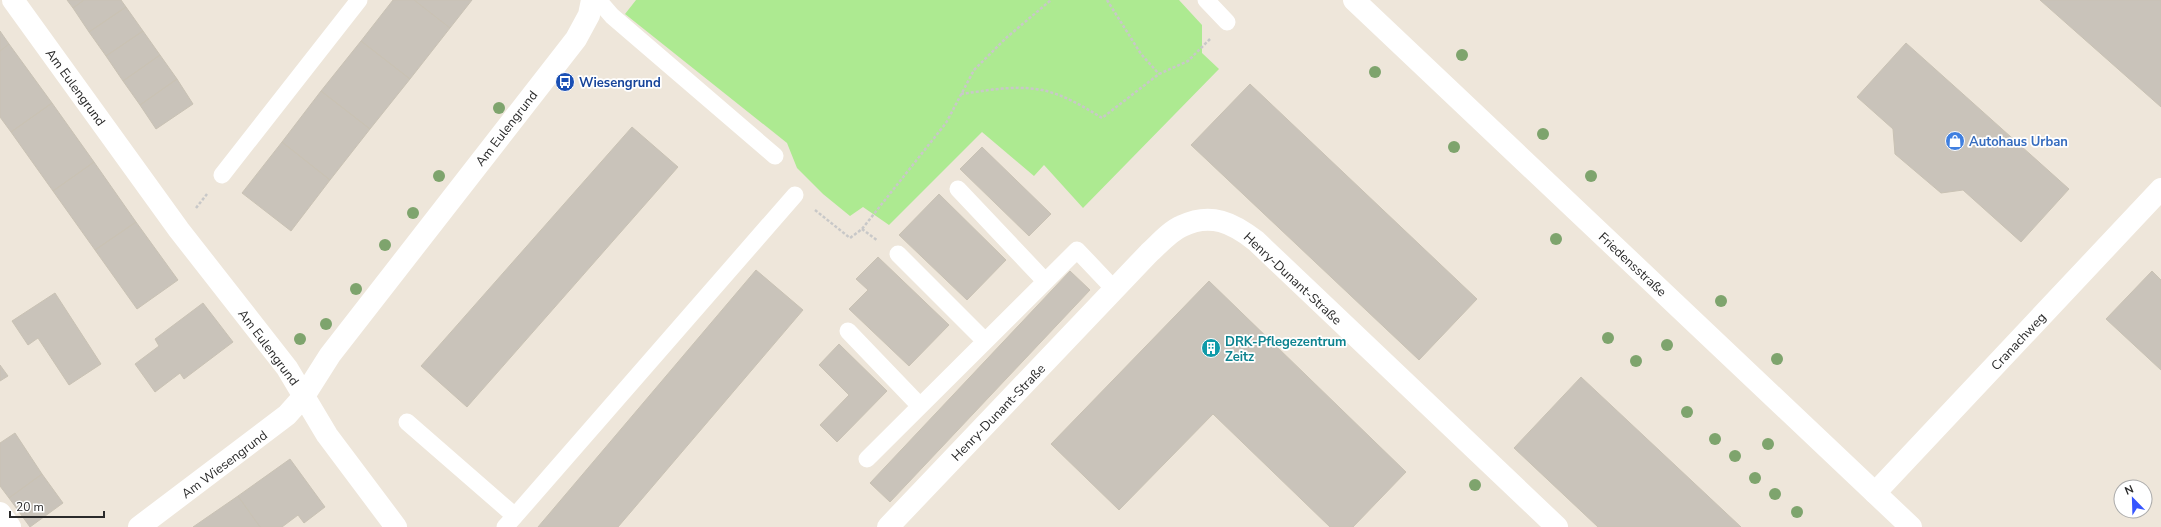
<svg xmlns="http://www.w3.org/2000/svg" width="2161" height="527" viewBox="0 0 2161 527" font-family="'Nunito Sans',sans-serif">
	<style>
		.green { fill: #adea91 }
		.building { fill: #c9c3ba; stroke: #c9c2b4 }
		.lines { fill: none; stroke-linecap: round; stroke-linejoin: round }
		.path { stroke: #c8c8c8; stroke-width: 2.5; stroke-dasharray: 3 2; stroke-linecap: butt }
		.lane { stroke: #fff; stroke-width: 17 }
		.street { stroke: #fff; stroke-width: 22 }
		.secondary { stroke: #fff; stroke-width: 22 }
		.tree { fill: #7ea46d }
		.labels { text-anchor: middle; stroke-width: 3.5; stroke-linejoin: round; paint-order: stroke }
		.transit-label { font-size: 13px; font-weight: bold; fill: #164399; stroke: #fff; text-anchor: start }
		.street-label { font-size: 13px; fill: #2a2a2a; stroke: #fff }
		.shop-label { font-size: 13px; font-weight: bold; fill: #366cbe; stroke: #fff; text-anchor: start }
		.culture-label { font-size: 13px; font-weight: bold; fill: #0d838f; stroke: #fff; text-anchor: start }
	</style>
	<rect width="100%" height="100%" fill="#eee6da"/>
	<path class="green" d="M636,0H1179L1202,25V53L1219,69L1083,208L1044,165L1034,176L982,132L889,225L863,207L850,216L823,194L797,168L787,143L625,14Z"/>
	<path class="building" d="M67,0H84L73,8Z
		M84,0H121L126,7L89,32L73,8Z
		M393,0H414L450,28L410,79L361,41Z
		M414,0H472L450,28Z
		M2040,0H2161V107Z
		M126,7L143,31L106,56L89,32Z
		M0,31L9,44L0,51Z
		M143,31L160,55L123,81L106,56Z
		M361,41L410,79L370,129L321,91Z
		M1906,43L2069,189L2021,242L1963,190L1941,193L1895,154L1893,129L1857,97Z
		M9,44L52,103L11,132L0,117V51Z
		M160,55L177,79L140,105L123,81Z
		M177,79L193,104L156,129L140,105Z
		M1250,84L1477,299L1419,360L1191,145Z
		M321,91L370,129L330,180L282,142Z
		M52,103L94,162L53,191L11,132Z
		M632,127L678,167L467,407L421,366Z
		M282,142L330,180L291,231L242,193Z
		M982,147L1051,214L1029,236L960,169Z
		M94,162L136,222L95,250L53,191Z
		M939,194L1006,260L967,300L899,235Z
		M136,222L178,280L137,309L95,250Z
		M878,257L949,325L909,366L849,309L868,290L856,279Z
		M756,270L803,310L618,527H538Z
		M1070,271L1090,290L890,502L870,483Z
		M2152,271L2161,280V370L2106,319Z
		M1209,281L1406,472L1353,527H1330L1213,414L1119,510L1051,444Z
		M55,293L101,364L69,385L38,338L28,345L12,321Z
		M203,303L233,342L184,379L180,373L155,392L135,364L159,346L155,339Z
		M839,344L887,391L837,442L820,425L849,395L819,365Z
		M0,365L8,376L0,381Z
		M1581,377L1741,527H1598L1514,448Z
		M15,433L42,474L9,498L0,486V443Z
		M290,459L325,507L304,523L298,515L282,527H260L238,496Z
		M42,474L63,503L30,527L9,498Z
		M238,496L260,527H193Z"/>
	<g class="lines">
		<path class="path" d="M1107,0L1141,54L1159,74
			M961,94C990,90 1024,83 1053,93C1071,99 1086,108 1102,118L1159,74L1188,61L1210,39
			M196,208L207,194
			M815,210L850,238L862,229L946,123L974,70L1006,38L1051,0
			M862,229L878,241"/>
		<path class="lane" d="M598,0L612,16L775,156
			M1206,0L1227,22
			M222,175L359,0
			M958,189L1045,281
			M898,254L985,341
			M848,331L920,406
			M407,422L515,516L795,195
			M867,459L1077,250L1114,289
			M505,527L515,516"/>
		<path class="street" d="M13,0L179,230L287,368L327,435L396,527
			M1875,493L2161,189
			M0,513L10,527
			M139,527L287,415L304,396L330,355L576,39L589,15L592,0
			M888,527L1149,253C1159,244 1170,231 1182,226C1211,212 1233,223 1256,241L1557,527"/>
		<path class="secondary" d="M1354,0L1911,527"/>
	</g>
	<g class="tree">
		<circle cx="1462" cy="55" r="6"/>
		<circle cx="1375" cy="72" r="6"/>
		<circle cx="499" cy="108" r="6"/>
		<circle cx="1543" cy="134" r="6"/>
		<circle cx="1454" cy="147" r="6"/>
		<circle cx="439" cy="176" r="6"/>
		<circle cx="1591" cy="176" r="6"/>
		<circle cx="413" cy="213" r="6"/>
		<circle cx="1556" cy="239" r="6"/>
		<circle cx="385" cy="245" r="6"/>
		<circle cx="356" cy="289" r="6"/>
		<circle cx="1721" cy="301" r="6"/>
		<circle cx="326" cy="324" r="6"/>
		<circle cx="1608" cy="338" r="6"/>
		<circle cx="300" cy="339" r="6"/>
		<circle cx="1667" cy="345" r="6"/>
		<circle cx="1777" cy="359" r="6"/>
		<circle cx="1636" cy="361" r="6"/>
		<circle cx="1687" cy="412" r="6"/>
		<circle cx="1715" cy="439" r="6"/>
		<circle cx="1768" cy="444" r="6"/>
		<circle cx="1735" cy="456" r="6"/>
		<circle cx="1755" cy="478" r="6"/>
		<circle cx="1475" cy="485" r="6"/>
		<circle cx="1775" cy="494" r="6"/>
		<circle cx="1797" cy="512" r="6"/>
	</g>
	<defs>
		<symbol id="bus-disc" viewBox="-11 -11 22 22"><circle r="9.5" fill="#1a4fb4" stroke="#fff"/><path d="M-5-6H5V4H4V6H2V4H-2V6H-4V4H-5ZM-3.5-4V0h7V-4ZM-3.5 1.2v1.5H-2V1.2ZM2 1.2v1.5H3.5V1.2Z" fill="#fff"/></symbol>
		<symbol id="shop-disc" viewBox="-11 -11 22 22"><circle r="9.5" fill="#3f7fe0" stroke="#fff"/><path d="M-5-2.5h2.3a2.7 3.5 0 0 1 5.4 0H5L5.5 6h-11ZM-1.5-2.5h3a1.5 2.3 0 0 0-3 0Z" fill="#fff"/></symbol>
		<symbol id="building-disc" viewBox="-11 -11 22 22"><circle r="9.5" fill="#0f9aa8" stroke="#fff"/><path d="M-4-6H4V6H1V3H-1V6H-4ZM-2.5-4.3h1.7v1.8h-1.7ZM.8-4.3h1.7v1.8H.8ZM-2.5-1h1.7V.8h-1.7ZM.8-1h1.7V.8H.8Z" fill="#fff"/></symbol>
	</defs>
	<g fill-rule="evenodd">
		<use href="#bus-disc" x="554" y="71" width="22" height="22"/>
		<use href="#shop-disc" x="1944" y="130" width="22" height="22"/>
		<use href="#building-disc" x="1200" y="337" width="22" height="22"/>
	</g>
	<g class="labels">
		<g class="transit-label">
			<text x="579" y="87">Wiesengrund</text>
		</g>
		<g class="street-label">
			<text transform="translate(76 87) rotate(54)" y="5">Am Eulengrund</text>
			<text transform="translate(506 128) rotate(-52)" y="5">Am Eulengrund</text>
			<text transform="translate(1633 264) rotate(43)" y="5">Friedensstraße</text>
			<text transform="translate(1293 278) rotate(43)" y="5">Henry-Dunant-Straße</text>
			<text transform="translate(2018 341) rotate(-47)" y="5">Cranachweg</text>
			<text transform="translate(269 347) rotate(53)" y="5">Am Eulengrund</text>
			<text transform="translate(998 412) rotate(-46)" y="5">Henry-Dunant-Straße</text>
			<text transform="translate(224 464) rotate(-37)" y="5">Am Wiesengrund</text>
		</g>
		<g class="shop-label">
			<text x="1969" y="146">Autohaus Urban</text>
		</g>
		<g class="culture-label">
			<text x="1225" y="346">DRK-Pflegezentrum<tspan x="1225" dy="15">Zeitz</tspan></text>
		</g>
	</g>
	<g transform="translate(2133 499) rotate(337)"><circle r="19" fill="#ffffff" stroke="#aaaaaa"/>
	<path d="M0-3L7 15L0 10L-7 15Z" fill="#3655ff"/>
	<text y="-6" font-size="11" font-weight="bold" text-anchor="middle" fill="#2a2a2a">N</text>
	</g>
	<path d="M10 511v6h94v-6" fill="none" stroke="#2a2a2a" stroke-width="2"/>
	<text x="16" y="511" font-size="12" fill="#2a2a2a" stroke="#ffffff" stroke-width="3" paint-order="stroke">20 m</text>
</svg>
